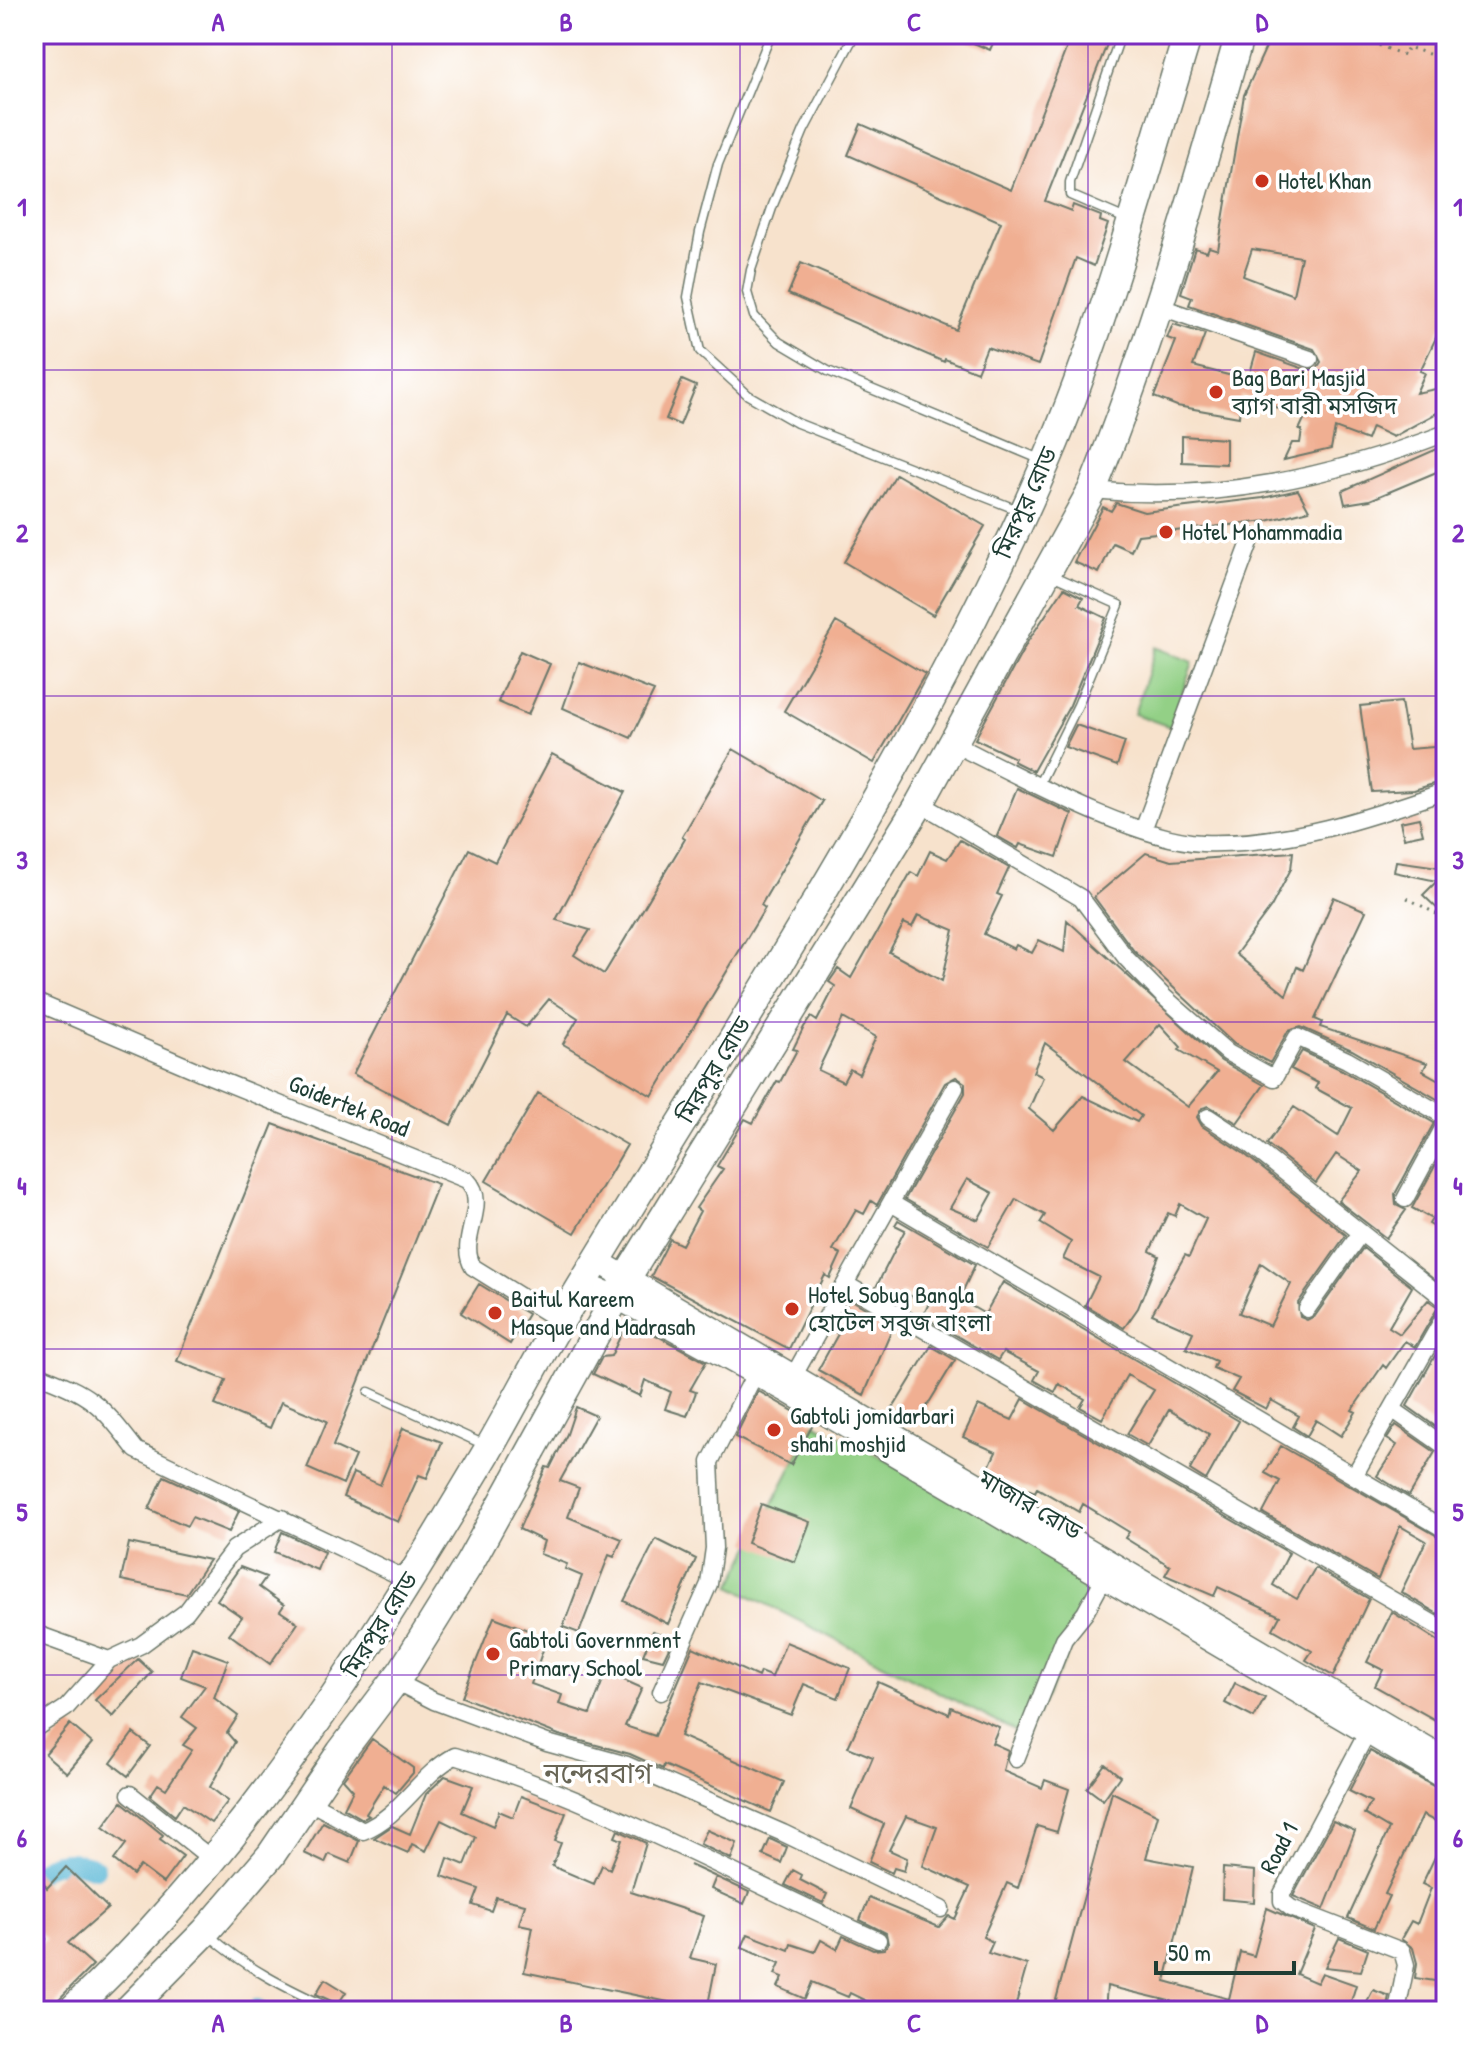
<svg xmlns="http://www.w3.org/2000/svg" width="1480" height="2045" viewBox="0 0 1480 2045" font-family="'Patrick Hand','Noto Sans Bengali',sans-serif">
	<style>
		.green { fill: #93d086; stroke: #59865d; stroke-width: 2 }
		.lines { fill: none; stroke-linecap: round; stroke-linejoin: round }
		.canal { stroke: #57b6d5; stroke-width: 20 }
		.building { fill: #f0af92; fill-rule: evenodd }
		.lane-casing { stroke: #6b7769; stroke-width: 11 }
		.street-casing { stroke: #6b7769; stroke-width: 19 }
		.secondary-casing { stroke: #6b7769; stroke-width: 25 }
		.highway-casing { stroke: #6b7769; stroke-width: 31 }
		.path { stroke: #6b7769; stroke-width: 3; stroke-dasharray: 2 6; stroke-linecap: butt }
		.lane { stroke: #fff; stroke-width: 8 }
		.street { stroke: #fff; stroke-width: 16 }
		.secondary { stroke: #fff; stroke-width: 22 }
		.highway { stroke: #fff; stroke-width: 28 }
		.grid { fill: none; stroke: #7b2cbf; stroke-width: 2; stroke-opacity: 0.55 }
		.poi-dot { fill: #c8321e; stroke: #fff; stroke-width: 3 }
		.labels { text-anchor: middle; stroke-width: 7; stroke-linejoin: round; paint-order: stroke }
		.poi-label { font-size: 24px; fill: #1f3d34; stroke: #fff; text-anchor: start }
		.street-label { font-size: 24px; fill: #1f3d34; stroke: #fff }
		.quarter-label { font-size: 28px; fill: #686555; stroke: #fff }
		.neatline { fill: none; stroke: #7b2cbf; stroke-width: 3 }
		.grid-label { font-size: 26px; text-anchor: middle; font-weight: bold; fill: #7b2cbf }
	</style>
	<rect width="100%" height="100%" fill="#fff"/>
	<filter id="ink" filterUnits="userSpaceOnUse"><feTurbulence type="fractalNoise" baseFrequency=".0125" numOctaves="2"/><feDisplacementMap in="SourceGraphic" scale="16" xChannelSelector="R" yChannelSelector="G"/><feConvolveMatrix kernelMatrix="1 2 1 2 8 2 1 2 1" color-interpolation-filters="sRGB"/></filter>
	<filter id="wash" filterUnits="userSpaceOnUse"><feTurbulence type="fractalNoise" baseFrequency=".006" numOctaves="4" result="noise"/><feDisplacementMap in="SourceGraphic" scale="32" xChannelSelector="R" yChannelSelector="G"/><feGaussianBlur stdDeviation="1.8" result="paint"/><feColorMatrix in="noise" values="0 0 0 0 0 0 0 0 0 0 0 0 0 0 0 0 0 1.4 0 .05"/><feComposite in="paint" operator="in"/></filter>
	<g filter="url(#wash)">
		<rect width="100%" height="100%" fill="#f7e2cc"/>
		<path class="green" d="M1156,647L1193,662L1170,727L1134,714Z
			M814,1423L1109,1574L1026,1737L731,1586Z"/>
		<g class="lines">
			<path class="canal" d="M34,1875C54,1859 72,1859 95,1868
				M257,2009L258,2011"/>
		</g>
		<g id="blocks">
			<path class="building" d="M952,34H997L990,50Z
				M1072,34H1111L1045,201L1071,211L1073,205L1101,216L1100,221L1108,224L1094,266L1076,258L1038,365L987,347L977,372L945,359L944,362L788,294L801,263L956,330L1001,222L848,155L861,124L1011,190Z
				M1272,34H1389L1403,40L1406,34H1420L1446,45V317L1420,371L1425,373L1416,393L1446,387V408L1393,437L1372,427L1367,440L1335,428L1331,449L1284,460L1292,443H1300L1302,430H1299L1305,417L1241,395L1239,417L1177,406L1154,397L1176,341L1167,338L1173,324L1205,334L1193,366L1248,380L1256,352L1307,370L1317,368L1321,362L1314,349L1189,305L1192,297L1181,293L1195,248L1207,252L1209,247L1218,250L1244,95ZM1252,249L1301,257L1293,295L1243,276Z
				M682,380L696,386L680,425L666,419Z
				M1182,436L1226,439V464L1182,462Z
				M1446,445V468L1370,500L1345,504L1342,491Z
				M896,474L985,526L933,615L844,562Z
				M1298,490L1309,510L1267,521L1138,535L1131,551L1113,543L1099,573L1074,562L1103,507L1111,511L1116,503L1144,512L1263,498Z
				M1064,588L1083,598L1079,605L1106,618L1070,705L1033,771L1013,761L1015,758L975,739L1028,641Z
				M836,622L925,674L874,763L784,711Z
				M520,651L550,664L528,715L498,702Z
				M579,662L654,691L631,738L563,708Z
				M1401,702L1409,749L1446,746V780L1414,790L1372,792L1360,706Z
				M1076,725L1125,742L1117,766L1065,747Z
				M733,749L822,801L761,905L765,908L652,1096L563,1044L578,1018L549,999L526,1027L507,1015L451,1125L353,1074L469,849L495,862L552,754L625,792L556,920L590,930L574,955L604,974L685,839L682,837Z
				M1017,788L1072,814L1057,857L1020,844L1018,848L997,836Z
				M1419,818L1423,834L1404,838L1400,822Z
				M960,840L1009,868L997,894L1002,896L984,934L1014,949L1016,945L1032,953L1039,940L1064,952L1067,920L1221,1061L1264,1085L1237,1123L1209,1106L1202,1108L1197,1117L1202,1126L1243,1153L1346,1235L1298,1303L1300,1317L1307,1320L1315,1316L1363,1248L1412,1287L1389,1327L1400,1334L1428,1300L1438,1307L1415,1347L1405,1341L1386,1368L1383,1365L1352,1410L1356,1412L1341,1436L1316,1420L1307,1436L1293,1427L1299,1416L1271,1400L1266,1409L1232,1391L1239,1379L1213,1368L1216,1361L1186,1348L1193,1332L1152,1314L1185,1255L1189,1257L1206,1219L1180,1204L1175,1216L1168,1213L1150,1251L1159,1256L1138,1308L1124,1328L1085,1305L1099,1277L1063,1259L1071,1242L1040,1223L1045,1215L1016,1199L988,1247L905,1199L965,1093V1083L956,1077L945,1083L877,1205L871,1201L864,1214L856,1210L833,1250L841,1254L830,1278L825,1275L789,1349L651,1276L670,1239L682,1245L700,1211L696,1208L723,1169L717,1166L745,1119L753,1123L777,1081L780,1082L797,1050L793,1049L804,1027L811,1017L817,1021L835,986L829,982L838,969L851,978L911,872L918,876L930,851L947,859ZM918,915L954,930L942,981L889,952L904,923L912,927ZM843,1018L876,1037L859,1074L850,1069L843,1082L818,1070ZM1160,1024L1181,1047L1179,1050L1217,1072L1188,1107L1126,1062ZM1045,1043L1141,1116L1137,1122L1083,1096L1054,1130L1029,1109L1043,1077L1033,1072ZM967,1179L993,1193L978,1220L950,1208ZM1261,1263L1291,1284L1270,1326L1239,1313Z
				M1293,852L1291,869L1271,907L1236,954L1286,995L1297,967L1303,970L1334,897L1366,911L1315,1019L1322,1022L1320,1027L1427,1063L1423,1071L1446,1084V1104L1352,1050L1301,1027L1288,1031L1270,1063L1234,1044L1134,951L1094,897L1146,853L1171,861Z
				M1396,861L1446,868V917L1423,895L1437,881L1394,872Z
				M1302,1051L1342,1070L1434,1123L1395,1194L1396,1205L1406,1210L1386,1238L1338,1201L1362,1171L1336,1154L1316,1183L1267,1144L1294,1107L1338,1136L1352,1108L1315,1088L1318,1083L1291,1069Z
				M538,1093L627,1145L575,1233L486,1181Z
				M273,1124L438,1184L333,1446L355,1456L343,1484L307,1468L327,1421L281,1402L270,1428L215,1405L226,1380L177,1361Z
				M1446,1146V1167L1440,1177L1445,1180L1439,1192L1442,1194L1440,1198L1444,1200L1446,1196V1234L1429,1224L1432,1219L1412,1208Z
				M898,1220L975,1265L959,1299L985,1314L1003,1282L1239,1421L1206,1480L1190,1470L1209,1434L1169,1410L1148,1446L1127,1434L1154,1390L1127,1375L1102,1419L1080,1407L1085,1399L1059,1384L1055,1392L1034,1380L1039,1371L1003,1352L998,1360L923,1316L929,1303L901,1292L896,1301L875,1289L905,1230L895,1225Z
				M479,1284L528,1314L510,1344L461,1313Z
				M850,1299L894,1325L864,1395L818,1370L838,1334L832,1330Z
				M628,1320L706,1362L690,1390L696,1392L687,1416L665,1409L671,1392L645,1380L640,1396L593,1374L602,1357L611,1356Z
				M1446,1336V1434L1407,1406Z
				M931,1346L955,1360L916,1424L892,1410Z
				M758,1391L814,1423L791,1465L735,1437Z
				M1023,1399L1289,1553L1273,1585L1297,1599L1315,1568L1369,1599L1333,1676L1306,1660L1312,1651L1273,1629L1280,1616L1218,1587L1214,1596L1165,1575L1170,1566L1125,1538L1129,1532L1083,1504L1079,1512L1037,1488L1035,1492L986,1473L996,1452L963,1437L978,1405L1012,1420Z
				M576,1407L596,1416L560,1481L579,1488L568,1517L622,1539L614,1557L609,1555L579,1633L563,1627L582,1576L565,1569L567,1564L540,1554L544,1541L519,1529L546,1467L550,1468L567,1434Z
				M1396,1425L1435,1452L1409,1496L1377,1476L1397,1445L1387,1439Z
				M403,1428L442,1442L427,1478L419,1475L398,1522L343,1497L353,1473L380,1485Z
				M1281,1446L1446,1541V1613L1440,1610L1438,1614L1401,1592L1426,1541L1400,1526L1378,1579L1263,1513L1280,1481L1265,1473Z
				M164,1476L239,1511L229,1532L192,1517L187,1526L149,1509Z
				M761,1504L810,1522L795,1562L747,1543Z
				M282,1532L324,1552L317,1570L274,1552Z
				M656,1539L696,1559L668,1624L624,1601Z
				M129,1543L209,1560L186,1594L121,1580Z
				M240,1567L266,1577L259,1587L284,1605L280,1611L298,1623L270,1664L229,1634L242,1617L217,1600Z
				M1392,1612L1446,1646V1726L1375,1686L1383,1670L1367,1662Z
				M494,1617L533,1632L531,1638L545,1644L531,1684L562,1695L559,1704L590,1714L606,1672L642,1688L625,1726L655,1736L693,1647L758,1677L760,1672L772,1677L786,1642L850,1668L838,1698L804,1684L791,1715L702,1682L680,1736L784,1782L771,1812L664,1765L663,1769L630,1754L559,1735L462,1697Z
				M653,1631L673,1639L663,1660L643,1655Z
				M192,1647L228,1660L214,1698L238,1716L227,1733L235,1742L210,1787L228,1801L211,1823L183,1804L175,1816L150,1796L158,1784L166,1789L192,1750L183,1745L197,1728L182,1717L205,1686L181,1677Z
				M138,1659L152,1672L113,1717L95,1700Z
				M878,1682L949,1714L951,1707L999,1727L992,1743L1008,1750L1003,1771L1042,1788L1045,1780L1069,1789L1057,1832L1037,1826L1018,1888L1007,1883L983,1937L993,1942L988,1953L1027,1965L1014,2011H887L850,1993L848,1997L812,1982L805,1999L778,1987L783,1977L775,1974L780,1963L742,1947L748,1934L789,1950L791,1944L815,1952L821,1940L837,1949L843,1936L873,1950L884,1949L888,1944L886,1933L860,1920L869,1898L939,1927L949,1916L955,1919L970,1887L923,1866L937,1827L906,1816L889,1850L907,1858L904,1871L894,1868L892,1873L869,1862L884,1824L851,1809L873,1757L848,1747Z
				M1235,1683L1265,1698L1254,1718L1225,1703Z
				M70,1724L92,1743L67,1773L45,1754Z
				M133,1733L150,1746L128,1776L111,1763Z
				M372,1739L413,1768V1773L396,1793L384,1785L366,1814L369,1816L363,1819L344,1808L353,1790L343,1779Z
				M1370,1751L1446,1793V1827L1423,1815L1385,1894L1389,1896L1374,1929L1348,1918L1389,1829L1364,1814L1371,1802L1349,1791Z
				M1105,1764L1120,1776L1103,1800L1087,1788Z
				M445,1776L473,1786L462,1812L493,1826L499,1811L513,1817L521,1796L566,1813L555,1841L561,1843L552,1866L594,1884L602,1865L610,1869L622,1840L615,1837L618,1830L646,1843L631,1892L704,1916L690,1958L716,1964L707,2010L524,1972L533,1927L519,1924L525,1904L496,1897L491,1911L473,1905L479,1889L442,1876L448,1858L465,1865L476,1837L441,1820L426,1851L412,1844L408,1853L374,1838L392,1826L410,1834L426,1794Z
				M1112,1792L1158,1815L1146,1858L1193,1867L1165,1981L1229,1999L1240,1952L1254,1956L1267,1908L1315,1929L1296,1974L1317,1983L1322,1973L1356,1985L1348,2011H1176L1178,2003L1107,1986L1105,2011H1053Z
				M122,1802L163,1835L160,1839L183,1856L163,1883L140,1866L133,1875L114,1860L126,1844L103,1827Z
				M1333,1821L1355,1831L1324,1909L1293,1896Z
				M323,1822L359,1841L350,1863L329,1854L325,1863L304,1853Z
				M707,1830L737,1843L731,1859L700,1844Z
				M1446,1834V1974L1441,1982L1415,1978L1417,1963L1413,1948L1401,1939L1411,1921L1417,1924L1431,1888L1422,1884Z
				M770,1839L787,1847L781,1863L763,1855Z
				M690,1865L749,1892L744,1904L711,1889L716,1877Z
				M66,1867L108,1908L68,1943L93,1965L59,1999L53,2011L34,1990V1951L46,1939L34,1927V1868L47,1888Z
				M1223,1868L1255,1871L1254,1902L1222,1899Z
				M793,1870L802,1875L800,1880L827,1894L823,1903L785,1885Z
				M1339,1938L1368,1950L1361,1971L1325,1967Z
				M325,1979L346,1992L338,2004L316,1994Z
				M1373,1990L1389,1996L1386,2011H1362Z"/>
		</g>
	</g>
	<g filter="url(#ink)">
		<use href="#blocks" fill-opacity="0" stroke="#6b7769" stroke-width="2"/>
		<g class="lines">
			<defs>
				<path id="lane" d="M771,34L718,164L700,232L688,297L700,351L748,395L797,423L1018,510
					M855,34L804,130L773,205L751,270L747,292L754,316L779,342L828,371L1042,460
					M1121,34L1070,182V195L1126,219
					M1038,786L1078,705L1119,605L1052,575
					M369,1392L485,1445
					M209,1935C247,1969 288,1989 334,2010"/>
				<path id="street" d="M1158,306L1310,359
					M1092,490C1215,503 1331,477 1446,433
					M954,744C1017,775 1135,840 1202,843C1285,846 1369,818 1446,791
					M920,803L1081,898L1126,958L1164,997L1228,1053L1274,1078L1297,1037L1347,1060L1446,1117
					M1143,830L1252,537
					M34,1001L205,1074L467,1180C491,1205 456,1239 473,1267L560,1321
					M1208,1117L1249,1144L1446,1300
					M1405,1199L1446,1123
					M891,1203L1446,1530
					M847,1285L1446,1631
					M1307,1309L1360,1234
					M34,1373C92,1395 99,1402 136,1450L408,1580
					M794,1375L955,1088
					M1392,1409L1446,1447
					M1354,1476L1446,1314
					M34,1633L109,1660
					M395,1681L434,1701L547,1743L627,1765L783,1833L941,1909
					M661,1692L709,1584L714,1548L710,1462L755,1374
					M34,1729L66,1708L109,1660L141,1645L186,1612L234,1549L282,1518
					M1367,1733L1282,1894V1901L1291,1908L1402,1951L1406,1965L1397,2011
					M1016,1759L1064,1639L1085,1613L1104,1578
					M130,1794L214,1861
					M308,1801L363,1831C401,1816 419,1775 455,1756C602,1801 738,1878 878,1940"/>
				<path id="secondary" d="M598,1261L1446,1760
					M584,1284L616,1297L785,1390L1446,1779"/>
				<path id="highway" d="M71,2011C244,1850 368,1652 488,1450C513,1407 535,1363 561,1320C730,1038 917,763 1047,460C1106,322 1144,177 1188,34
					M127,2011L205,1932L271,1855L341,1752L403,1670L469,1564L627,1277L920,803L1092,490C1152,342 1196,188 1240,34"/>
			</defs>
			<use href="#lane" class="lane-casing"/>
			<use href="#street" class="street-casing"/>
			<use href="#secondary" class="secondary-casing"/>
			<use href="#highway" class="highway-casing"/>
			<path class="path" d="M1349,34L1404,55L1408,47L1446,60
				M1407,898L1446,919"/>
			<use href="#lane" class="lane"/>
			<use href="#street" class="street"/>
			<use href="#secondary" class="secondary"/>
			<use href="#highway" class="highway"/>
		</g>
	</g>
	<path class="grid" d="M392,34V2011M740,34V2011M1088,34V2011M34,370H1446M34,696H1446M34,1022H1446M34,1349H1446M34,1675H1446"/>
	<g class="poi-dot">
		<circle cx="1262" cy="181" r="8"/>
		<circle cx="1216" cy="392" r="8"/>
		<circle cx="1166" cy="532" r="8"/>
		<circle cx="792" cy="1309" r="8"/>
		<circle cx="495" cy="1313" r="8"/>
		<circle cx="774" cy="1430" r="8"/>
		<circle cx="493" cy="1654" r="8"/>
	</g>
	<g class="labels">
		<g class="poi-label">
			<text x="1278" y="189">Hotel Khan</text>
			<text x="1232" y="386">Bag Bari Masjid<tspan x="1232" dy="28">ব্যাগ বারী মসজিদ</tspan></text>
			<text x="1182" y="540">Hotel Mohammadia</text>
			<text x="808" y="1303">Hotel Sobug Bangla<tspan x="808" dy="28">হোটেল সবুজ বাংলা</tspan></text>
			<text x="511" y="1307">Baitul Kareem<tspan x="511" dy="28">Masque and Madrasah</tspan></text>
			<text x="790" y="1424">Gabtoli jomidarbari<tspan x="790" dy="28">shahi moshjid</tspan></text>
			<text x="509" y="1648">Gabtoli Government<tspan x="509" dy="28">Primary School</tspan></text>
		</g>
		<g class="street-label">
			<text transform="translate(1026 503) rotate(-66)" y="8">মিরপুর রোড</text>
			<text transform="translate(714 1070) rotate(-59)" y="8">মিরপুর রোড</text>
			<text transform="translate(349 1106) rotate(22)" y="8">Goidertek Road</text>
			<text transform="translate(1030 1505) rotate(30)" y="8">মাজার রোড</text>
			<text transform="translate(380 1625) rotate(-58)" y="8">মিরপুর রোড</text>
			<text transform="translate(1279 1848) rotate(-62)" y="8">Road 1</text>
		</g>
		<g class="quarter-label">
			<text x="598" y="1783">নন্দেরবাগ</text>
		</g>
	</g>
	<rect width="1480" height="2045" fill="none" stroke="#fff" stroke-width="88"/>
	<path d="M1156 1961v12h138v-12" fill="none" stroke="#1f3d34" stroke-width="4"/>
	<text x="1168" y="1961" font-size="24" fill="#1f3d34" stroke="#ffffff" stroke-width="6" paint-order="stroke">50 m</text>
	<rect x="44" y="44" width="1392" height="1957" class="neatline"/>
	<g class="grid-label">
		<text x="218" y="31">A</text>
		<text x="566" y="31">B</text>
		<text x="914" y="31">C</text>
		<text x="1262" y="31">D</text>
		<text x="22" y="216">1</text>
		<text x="1458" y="216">1</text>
		<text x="22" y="542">2</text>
		<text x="1458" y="542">2</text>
		<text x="22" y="869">3</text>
		<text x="1458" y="869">3</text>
		<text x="22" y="1195">4</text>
		<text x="1458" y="1195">4</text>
		<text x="22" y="1521">5</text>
		<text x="1458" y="1521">5</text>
		<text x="22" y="1847">6</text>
		<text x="1458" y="1847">6</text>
		<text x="218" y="2032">A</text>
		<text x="566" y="2032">B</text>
		<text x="914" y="2032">C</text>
		<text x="1262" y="2032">D</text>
	</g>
</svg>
